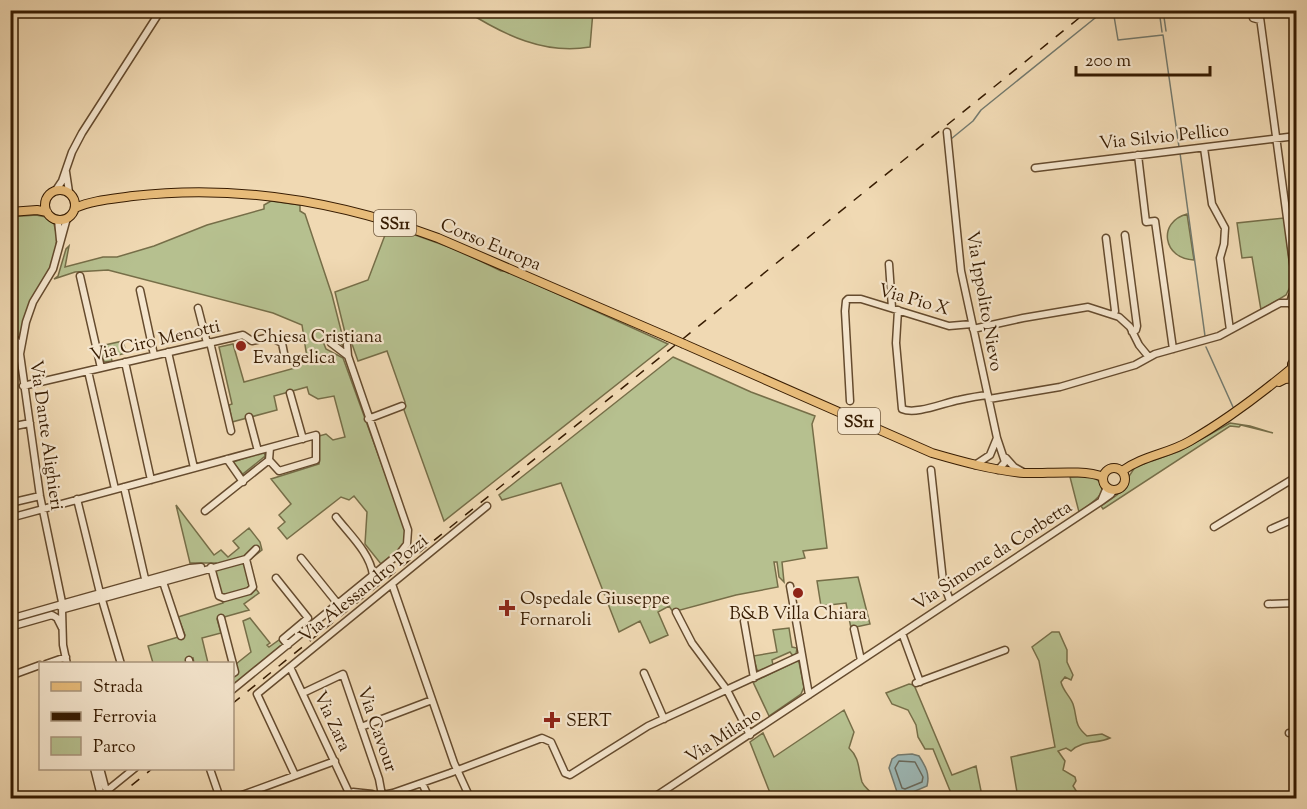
<svg xmlns="http://www.w3.org/2000/svg" width="1307" height="809" viewBox="0 0 1307 809" font-family="'Sorts Mill Goudy',serif">
	<style>
		.green { fill: #b6c08f; stroke: #766e48; stroke-width: 1.5 }
		.water { fill: #9db8b6; stroke: #747a6e; stroke-width: 1.5 }
		.lines { fill: none; stroke-linecap: round; stroke-linejoin: round }
		.shore { stroke: #6a6a5c; stroke-width: 1.5 }
		.stream { stroke: #747a6e; stroke-width: 1.5 }
		.minor-casing { stroke: #654b2e; stroke-width: 9 }
		.major-casing { stroke: #371c02; stroke-width: 10 }
		.minor { stroke: #f5e6ce; stroke-width: 6 }
		.major { stroke: #e8bc7a; stroke-width: 8 }
		.rail { stroke: #371c02; stroke-width: 1.5; stroke-dasharray: 10 10; stroke-linecap: butt }
		.major-bridge-casing { stroke: #371c02; stroke-width: 10; stroke-linecap: butt }
		.major-bridge { stroke: #e8bc7a; stroke-width: 8 }
		.poi-dot { fill: #8f2418; stroke: #f5e6ce; stroke-width: 2 }
		.labels { text-anchor: middle; stroke-width: 4.5; stroke-linejoin: round; paint-order: stroke }
		.shield { fill: #f5e6ce; stroke: #70593f; stroke-width: 1.5 }
		.shield-label { font-size: 16px; font-weight: bold; fill: #371c02 }
		.street-label { font-size: 18px; fill: #371c02; stroke: #f5e6ce }
		.poi-label { font-size: 18px; fill: #371c02; stroke: #f5e6ce; text-anchor: start }
	</style>
	<rect width="100%" height="100%" fill="#f0d9b3"/>
	<filter id="stains"><feTurbulence type="fractalNoise" baseFrequency=".00333" numOctaves="4"/><feColorMatrix values="0 0 0 0 .2 0 0 0 0 .09 0 0 0 0 .02 0 0 0 .5 -.17"/></filter>
	<radialGradient id="worn" r=".72"><stop offset=".6" stop-color="#630" stop-opacity="0"/><stop offset="1" stop-color="#630" stop-opacity=".3"/></radialGradient>
	<path class="green" d="M466,11H593L590,47C545,55 504,35 466,11Z
		M271,201L300,205V211L305,214L332,295L345,346L344,347L334,336L329,337L324,344L326,349L343,358L406,531L403,546L381,564L365,544L367,512L354,496L349,500L341,497L287,539L278,528L285,522L279,515L291,504L271,479L319,464V436L326,434L333,440L345,437L334,396L318,399L309,394L307,387L274,396L277,410L232,422L229,405L232,404L219,347L233,344L244,382L295,368L294,362L307,358L302,325L273,313L108,270L75,272L54,279L58,276L66,249L69,246L65,267L103,257H117L154,246L207,225L264,209V205Z
		M1187,214L1194,260C1163,259 1157,222 1187,214Z
		M36,215L46,217L54,224L57,236L55,256L51,268L28,307L19,338L11,339L10,217Z
		M1284,218L1292,283L1286,295L1261,310L1252,257L1242,258L1237,223Z
		M393,227L460,251L501,271H507L668,344L444,521L404,410L405,402L387,351L358,361L352,344L348,345L335,292L368,280L385,235L389,228Z
		M123,341L126,353L111,357L112,361L104,362L100,346Z
		M673,357L751,392L815,416L812,424L827,548L803,551L805,558L782,562L784,582L779,577L777,562H774L778,587L736,595L673,612L669,606L658,612L668,635L650,643L640,621L619,632L561,483L502,500L499,495Z
		M1230,423L1250,426L1273,433L1241,425L1239,427L1230,426L1103,509L1101,506L1117,495L1135,467L1180,451Z
		M264,452L266,459L264,457L243,474L245,477L233,462Z
		M1090,476C1118,488 1092,503 1079,512L1070,477Z
		M176,505L214,555L221,550L228,557L239,548L233,541L249,528L260,542L262,550L248,561L256,589L259,593L244,604L249,610L217,619L221,633L202,638L208,663H194L193,658L187,660L188,663H153L148,646L185,635L178,617L223,603L215,570L216,563H190Z
		M858,577L870,624L851,628L846,603L821,606L817,581Z
		M250,618L270,643L267,645L269,647L279,640L283,644L233,685V677L238,672L236,664L251,652L243,621Z
		M789,628L792,647L797,648L796,654L793,656L790,652L772,660L773,665L761,672L757,670L753,656L777,652L773,630Z
		M1052,632H1059L1067,650V662L1073,675L1071,680L1065,677L1061,682C1063,691 1070,696 1073,704C1078,719 1073,724 1087,736L1102,734L1110,738C1097,744 1082,740 1071,751L1066,748L1058,751L1065,761L1063,770L1075,777L1076,781L1073,786L1079,795L1078,798H953L933,749H925L918,737L916,725L908,710L892,704L886,693L909,684L914,685L952,775L976,766L982,796L1017,792L1011,757L1055,747L1039,661L1032,647Z
		M797,661L799,662L804,687L801,694L769,716L753,682Z
		M844,710L854,732L849,748C860,758 858,769 862,782C865,789 872,791 874,798H772L750,742L763,733L774,757Z"/>
	<path class="water" d="M912,754L919,756C926,767 930,774 927,786L899,798L889,768L892,759L898,755Z"/>
	<g class="lines">
		<path class="shore" d="M899,761L915,762L923,777L922,782L905,789L902,788L895,768Z"/>
		<path class="stream" d="M1113,10L1118,40L1163,35L1179,147
			M1159,10L1162,32
			M1163,10L1166,31
			M951,139L973,121L981,110L1105,10
			M1180,153L1205,336
			M1206,347L1233,407"/>
		<defs>
			<path id="minor" d="M1251,10L1253,18L1260,20
				M1259,10L1296,285
				M947,132L961,271L997,438L1005,462L998,470
				M1204,148L1212,204L1225,228L1224,244L1220,258L1230,330
				M1138,155L1146,222L1155,221L1173,349
				M1035,168L1296,136
				M66,172L69,192
				M56,190L62,181L72,152L82,133L161,10
				M58,220L60,240
				M1125,235L1137,326L1136,330L1132,332
				M1106,238L1115,311L1114,314
				M889,264L892,308
				M80,276L101,368
				M140,290L154,355
				M1290,303L1292,296L1296,293
				M1290,303L1296,310
				M198,308L207,343
				M898,310L896,343L902,409C916,415 943,403 959,400C968,398 978,396 988,395
				M973,329L1023,318L1088,307L1119,317L1130,327L1139,345L1148,356
				M12,335L20,346
				M210,342L231,431
				M347,345L348,356
				M168,352L194,468
				M125,362L151,480
				M88,371L115,489
				M23,386L243,335L252,341L270,337L282,343L284,353
				M290,393L303,439
				M989,399L1060,387L1135,365L1155,354L1219,336L1280,303H1290
				M850,401L845,311L846,301L848,299H861L949,326L972,324
				M249,417L258,451
				M368,419L402,406
				M10,427L30,423
				M1006,458L1014,467L1023,472
				M227,459L243,482
				M975,465L990,455L997,438
				M931,470L943,581L950,601
				M124,487L146,583
				M77,499L100,593L121,664
				M1102,499L1107,487
				M10,503L40,496
				M205,511L269,460L270,448
				M336,517C350,535 370,553 373,575
				M10,518L316,435V460L279,471L269,460
				M1214,527L1296,477
				M1271,529L1296,518
				M301,558L338,604
				M211,567L219,596L224,598L249,591L253,587L246,559
				M276,578L308,618L283,639L288,645
				M162,579L181,636
				M392,584L454,763L470,798
				M790,586L809,695
				M62,602L67,605L64,609L59,606L62,602L40,496L20,354L26,322L33,302L53,269L67,218
				M65,603L190,568L201,567
				M1268,604L1296,603
				M62,609L63,645L67,664
				M64,609L246,559L256,549
				M676,612L692,643L727,690L750,735
				M221,618L235,672L232,674
				M10,619L59,605
				M744,621L754,678
				M10,627L52,615L57,618L62,628
				M854,629L861,660
				M902,633L920,682
				M189,660L190,664
				M46,664L66,657
				M290,667L350,795
				M644,673L664,719
				M10,676L40,665
				M916,683L1005,650
				M232,690L400,553L407,544L408,530L348,356L331,343
				M303,693L343,674L379,779L382,795
				M361,727L432,700
				M1289,733L1296,732
				M94,768L101,796
				M100,768L105,787
				M210,769L220,798
				M295,775L257,694L487,506
				M422,783L429,798
				M98,798L135,768
				M234,798L335,761
				M343,798L353,792L372,794
				M366,798L393,793L450,773L542,738L551,742L565,773L570,775L648,726L802,655
				M653,798L1100,502L1111,494L1114,490"/>
			<path id="major" d="M45 205a15 15 0 1 1 30 0a15 15 0 1 1-30 0Z
				M75,208C93,200 113,199 133,196C236,184 341,202 438,238L668,337
				M10,212L37,210L47,212
				M684,344L932,453C963,462 992,470 1024,473C1046,474 1084,469 1103,477
				M1292,372V364L1296,358
				M1279,382L1285,379L1296,378
				M1103 479a11 11 0 1 1 22 0a11 11 0 1 1-22 0Z
				M1122,471C1142,456 1168,454 1190,441C1223,422 1262,393 1292,368"/>
		</defs>
		<use href="#minor" class="minor-casing"/>
		<use href="#major" class="major-casing"/>
		<use href="#minor" class="minor"/>
		<use href="#major" class="major"/>
		<path class="rail" d="M232,704L1089,10
			M116,798L153,768"/>
		<defs>
			<path id="major-bridge" d="M668,337L684,344"/>
		</defs>
		<use href="#major-bridge" class="major-bridge-casing"/>
		<use href="#major-bridge" class="major-bridge"/>
	</g>
	<g class="poi-dot">
		<circle cx="241" cy="346" r="6"/>
		<circle cx="798" cy="593" r="6"/>
		<path d="M504 599h6v6h6v6h-6v6h-6v-6h-6v-6h6z"/>
		<path d="M549 711h6v6h6v6h-6v6h-6v-6h-6v-6h6z"/>
	</g>
	<g class="labels">
		<g class="shield">
			<rect x="374" y="210" width="42" height="26" rx="4.5"/>
			<rect x="838" y="408" width="42" height="26" rx="4.5"/>
		</g>
		<g class="shield-label">
			<text x="395" y="229">SS11</text>
			<text x="859" y="427">SS11</text>
		</g>
		<g class="street-label">
			<text transform="translate(1164 136) rotate(-6)" y="6">Via Silvio Pellico</text>
			<text transform="translate(491 244) rotate(23)" y="6">Corso Europa</text>
			<text transform="translate(914 299) rotate(16)" y="6">Via Pio X</text>
			<text transform="translate(985 301) rotate(80)" y="6">Via Ippolito Nievo</text>
			<text transform="translate(155 340) rotate(-13)" y="6">Via Ciro Menotti</text>
			<text transform="translate(47 435) rotate(82)" y="6">Via Dante Alighieri</text>
			<text transform="translate(992 555) rotate(-33)" y="6">Via Simone da Corbetta</text>
			<text transform="translate(363 588) rotate(-39)" y="6">Via Alessandro Pozzi</text>
			<text transform="translate(333 721) rotate(65)" y="6">Via Zara</text>
			<text transform="translate(378 729) rotate(71)" y="6">Via Cavour</text>
			<text transform="translate(723 735) rotate(-33)" y="6">Via Milano</text>
		</g>
		<g class="poi-label">
			<text x="253" y="342">Chiesa Cristiana<tspan x="253" dy="21">Evangelica</tspan></text>
			<text x="520" y="604">Ospedale Giuseppe<tspan x="520" dy="21">Fornaroli</tspan></text>
			<text x="798" y="619" text-anchor="middle">B&amp;B Villa Chiara</text>
			<text x="566" y="726">SERT</text>
		</g>
	</g>
	<rect width="1307" height="809" fill="none" stroke="#f0d9b3" stroke-width="36"/>
	<rect x="12" y="12" width="1283" height="785" fill="none" stroke="#371c02" stroke-width="3"/>
	<rect x="18" y="18" width="1271" height="773" fill="none" stroke="#371c02" stroke-width="1.5"/>
	<rect x="39" y="662" width="195" height="108" fill="#f5e6ce" stroke="#a9957c" stroke-width="1.5"/>
	<rect x="51" y="682" width="30" height="9" fill="#e8bc7a" stroke="#a9957c" stroke-width="1.5"/>
	<text x="93" y="692" font-size="18" fill="#371c02">Strada</text>
	<rect x="51" y="712" width="30" height="9" fill="#371c02" stroke="#a9957c" stroke-width="1.5"/>
	<text x="93" y="722" font-size="18" fill="#371c02">Ferrovia</text>
	<rect x="51" y="737" width="30" height="18" fill="#b6c08f" stroke="#a9957c" stroke-width="1.5"/>
	<text x="93" y="752" font-size="18" fill="#371c02">Parco</text>
	<path d="M1076 66v9h134v-9" fill="none" stroke="#371c02" stroke-width="3"/>
	<text x="1085" y="66" font-size="18" fill="#371c02" stroke="#f5e6ce" stroke-width="4.5" paint-order="stroke">200 m</text>
	<rect width="100%" height="100%" filter="url(#stains)"/>
	<rect width="100%" height="100%" fill="url(#worn)"/>
</svg>
